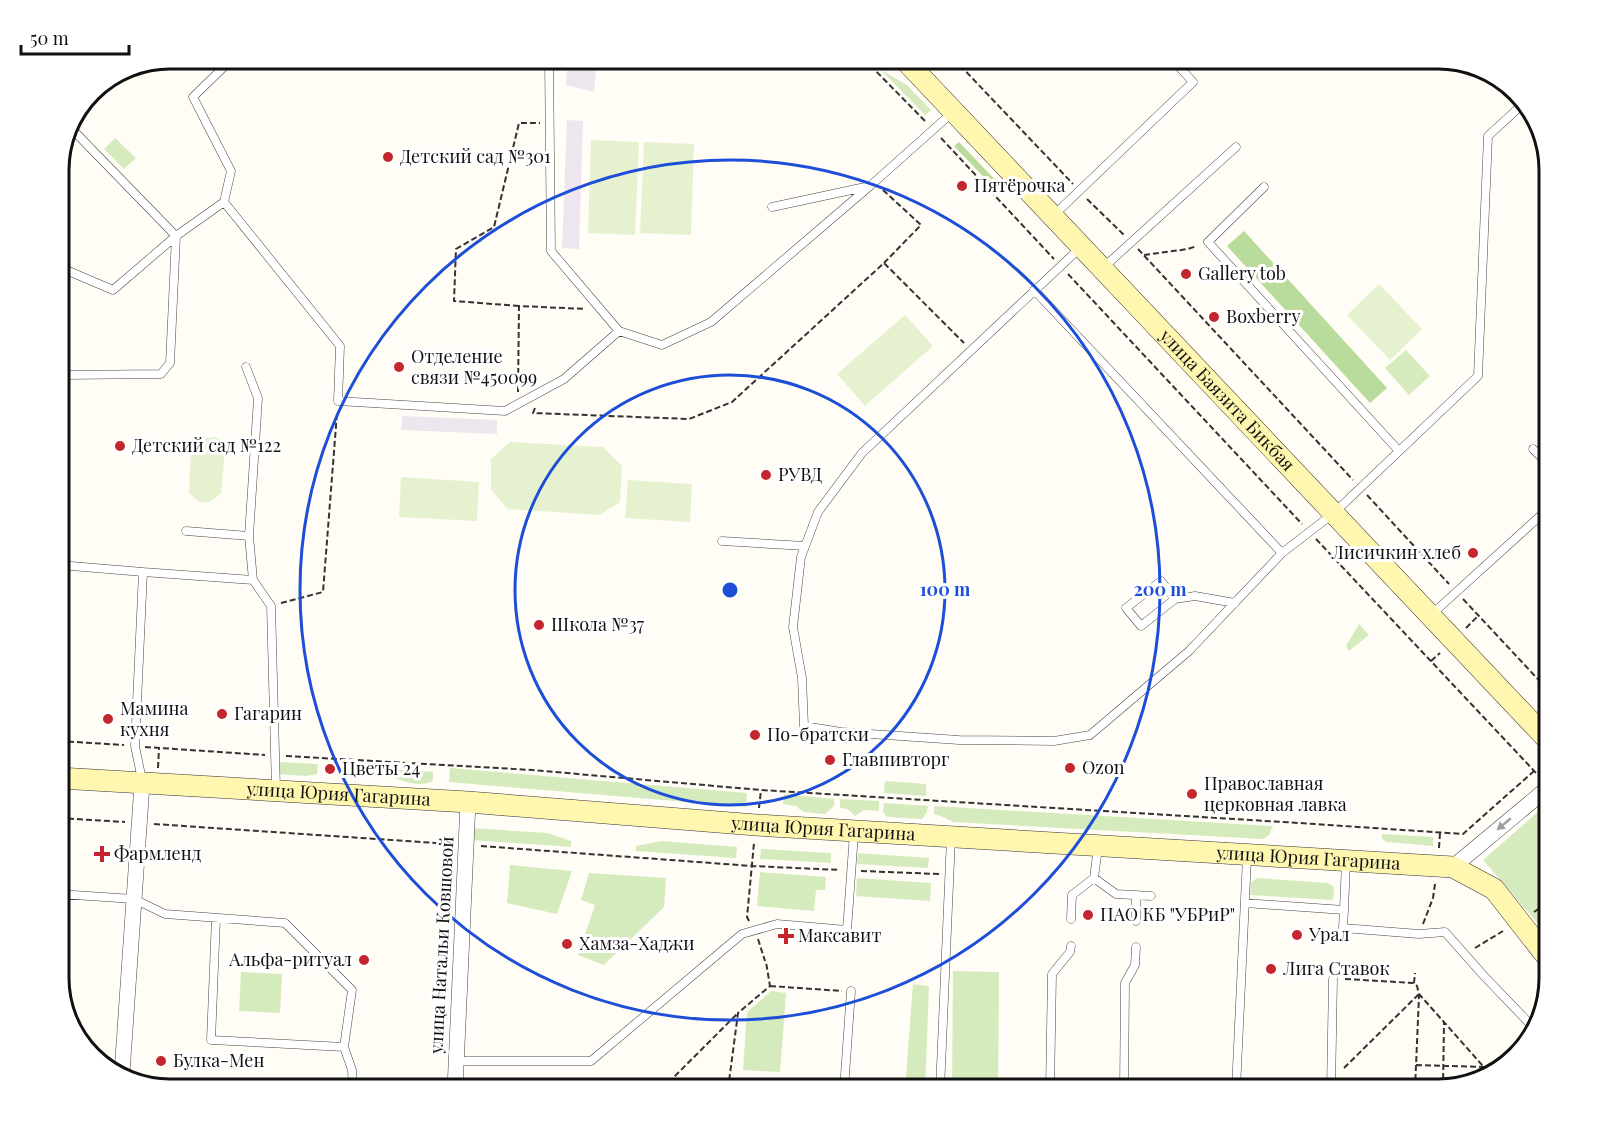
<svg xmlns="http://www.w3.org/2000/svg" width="1608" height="1148" viewBox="0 0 1608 1148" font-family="'Playfair Display',serif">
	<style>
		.industrial { fill: #eee6ef }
		.green { fill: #d5ebbd }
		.forest { fill: #b9dc9c }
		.pitch { fill: #e6f2cf }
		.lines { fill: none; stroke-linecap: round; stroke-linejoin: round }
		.lane-casing { stroke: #444; stroke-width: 9 }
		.street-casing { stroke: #444; stroke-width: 16 }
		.secondary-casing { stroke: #333; stroke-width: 22 }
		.path { stroke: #333; stroke-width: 2; stroke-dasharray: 6 3; stroke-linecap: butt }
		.lane { stroke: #fff; stroke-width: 8 }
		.street { stroke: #fff; stroke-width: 15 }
		.secondary { stroke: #fff6b0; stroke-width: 21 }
		.oneway { fill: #a0a0a0 }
		.ring { fill: none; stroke: #1d4ed8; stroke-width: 3 }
		.poi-dot { fill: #c4262e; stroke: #fff; stroke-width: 2 }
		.labels { text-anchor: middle; stroke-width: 6; stroke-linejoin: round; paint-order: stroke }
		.poi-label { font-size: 18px; fill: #111; stroke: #fff; text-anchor: start }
		.street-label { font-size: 18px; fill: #111; stroke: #fff }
		.rim { fill: none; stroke: #111; stroke-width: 3 }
		.centre { fill: #1d4ed8; stroke: #fff; stroke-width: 3 }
		.ring-label { font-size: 18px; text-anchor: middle; font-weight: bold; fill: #1d4ed8; stroke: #fff; stroke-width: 6; stroke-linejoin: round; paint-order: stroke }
	</style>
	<rect width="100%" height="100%" fill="#fffdf5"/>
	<path class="industrial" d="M582,59H593L588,69L596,72L594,92L566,85L567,68L575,70Z
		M567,120L583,121L579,249L562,248Z
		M402,416L497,420V434L401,430Z"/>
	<path class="green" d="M881,70L907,85L931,110L925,115Z
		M115,138L136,158L124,169L104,149Z
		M1406,350L1430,376L1409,395L1385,368Z
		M1359,624L1369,635L1349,651L1346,646Z
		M279,762L318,764L317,774L307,776L278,774Z
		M450,768L747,793L746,807L449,782Z
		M389,769L433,772V781C419,788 403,781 389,776Z
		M885,781L926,784V796L884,793Z
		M784,794L834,799V806L825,814L803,812L796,806L783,804Z
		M840,799L879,801V811L864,810L855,816L848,809L840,808Z
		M1549,802V936L1483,860Z
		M884,803L928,806L927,812L922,819L887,817L883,811Z
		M934,806L1273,826L1269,835L1263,839L953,822L943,817L934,814Z
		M472,828L547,833L571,841V847L472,840Z
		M1382,834L1433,837V846L1387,842L1382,839Z
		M661,841L737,847L736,858L636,851V846Z
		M761,849L831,853V863L760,859Z
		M858,853L929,858L928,868L857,864Z
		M510,865L572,871L557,914L507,903Z
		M760,872L826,877L825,890H816L814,911L757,906Z
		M589,873L666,878L664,907L604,965L578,955L595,905L581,900Z
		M857,878L931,883L930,901L856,896Z
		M1257,878L1328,883L1334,887L1333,900L1250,895L1251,883Z
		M953,971L999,972L998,1089H952Z
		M241,972L282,974L280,1013L239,1011Z
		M913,984L929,986L925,1089H905Z
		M771,991L786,993L780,1072L743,1070L747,1012Z"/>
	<path class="forest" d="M959,142L1005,190L1000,194L954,146Z
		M1244,231L1387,388L1370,403L1227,246Z"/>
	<path class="pitch" d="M591,140L639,142L635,235L588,233Z
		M644,142L694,144L691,235L640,233Z
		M1379,284L1422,329L1390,360L1347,315Z
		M905,315L933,346L865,406L837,374Z
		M215,437L222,440L225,452L221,493C209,505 200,507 189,492C190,481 189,450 196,443C202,438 208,438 215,437Z
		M510,442L603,447L622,466L620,502L600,515L508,509L491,490V459Z
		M401,477L479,482L477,521L399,517Z
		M628,480L692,484L690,522L625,518Z"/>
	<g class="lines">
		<defs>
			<path id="lane" d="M549,59L551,251L619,331L662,345L711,322L870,186
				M1264,187L1208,242L1399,451
				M224,202L340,346L338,401L505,411L564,379L619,331
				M772,207L870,186L953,112
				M1054,215L1193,82L1172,59
				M1081,247L862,453L818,512L801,557L793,627L802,678L804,726L841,732L959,740L1054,741L1090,735L1189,651L1282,553L1334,513L1478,376L1488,136L1524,103
				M59,267L113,290L176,236L69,126
				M1104,267L1236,147
				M1034,290L1282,553
				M246,367L258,398L249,536L253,580
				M59,377L65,375L161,374L170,363L176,236L224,202L231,171L193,97L232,59
				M1533,449L1549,465
				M186,531L249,536
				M722,541L805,546
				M59,565L143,572
				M1175,599L1161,581L1126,608L1141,626L1175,599L1195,596L1235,603
				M1432,614L1549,508
				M142,780L135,746L143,572L253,580L271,606L276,789
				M1094,878L1116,894L1151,896
				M59,894L134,899L165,914L285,923L352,990L344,1047L352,1070L353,1089
				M1136,895V921
				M1245,903L1344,910L1343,928L1419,934L1445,932L1484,976L1533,1027
				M1344,910L1346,861
				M216,918L211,1040L344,1047
				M1071,919L1072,895L1094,878L1098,847
				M59,979L66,894
				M457,1061H591L742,934L777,924L847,930L854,833
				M844,1089L851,991
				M940,1089L951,838
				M1050,1089L1052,974L1070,952L1071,946
				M1124,1089L1125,983L1135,965L1136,947
				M1236,1089L1247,857
				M1331,1089L1333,979"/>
			<path id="street" d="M1453,867L1549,787
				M122,1073L142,784
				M455,1089L468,802"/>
			<g id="secondary">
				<path id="s1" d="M904,59L1549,741"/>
				<path id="s2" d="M59,778L468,802L756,825L1453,867L1494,889L1548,958L1549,957"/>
			</g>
		</defs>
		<use href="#lane" class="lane-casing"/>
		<use href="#street" class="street-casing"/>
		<use href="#secondary" class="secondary-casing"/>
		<path class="path" d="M864,59L925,121
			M954,59L1073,184
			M941,138L1054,259
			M883,190L921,225L884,263
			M1087,199L1124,235
			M1138,249L1353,480
			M1144,255L1188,249L1197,246
			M1068,274L1302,524
			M519,306L454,301L456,249L494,227L519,123H540
			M518,392L519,306L586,309
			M535,408L533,413L689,419L732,402L884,263L964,343
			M1367,495L1449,584
			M1316,539L1538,775
			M1463,599L1549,691
			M281,603L323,592L337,413
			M1466,628L1478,616
			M1431,661L1440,653
			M59,741L124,745
			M145,747L265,755
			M286,756L532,770L761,790L1299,823L1463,834L1534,771
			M158,768L159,749
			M759,808L761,790
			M59,818L125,822
			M154,824L451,844
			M481,846L752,866L840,870
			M1439,848L1440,833
			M861,871L939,874
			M1534,912L1549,902
			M749,921L747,917L754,843
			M1423,924L1433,898L1435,884
			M758,939L765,961
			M1475,948L1503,931
			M1345,979L1414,983L1417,986L1419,994L1491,1075
			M1414,983L1415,973
			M770,986L842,991
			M1416,1065L1484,1067
			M1344,1068L1419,994
			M1443,1088L1444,1022
			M662,1089L738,1013
			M728,1089L738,1013L770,986L766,962
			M1415,1089L1419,996"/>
		<use href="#lane" class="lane"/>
		<use href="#street" class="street"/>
		<use href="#secondary" class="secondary"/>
	</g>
	<defs><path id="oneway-solid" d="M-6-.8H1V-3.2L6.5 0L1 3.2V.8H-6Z" transform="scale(1.5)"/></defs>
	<use class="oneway" href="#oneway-solid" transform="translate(1504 824) rotate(140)"/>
	<g class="ring">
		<circle cx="730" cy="590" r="215"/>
		<circle cx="730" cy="590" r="430"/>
	</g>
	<g class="poi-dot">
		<circle cx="388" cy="157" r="6"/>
		<circle cx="962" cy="186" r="6"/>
		<circle cx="1186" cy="274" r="6"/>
		<circle cx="1214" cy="317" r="6"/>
		<circle cx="399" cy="367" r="6"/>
		<circle cx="120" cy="446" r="6"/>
		<circle cx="766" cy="475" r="6"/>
		<circle cx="1473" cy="553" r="6"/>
		<circle cx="539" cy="625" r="6"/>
		<circle cx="222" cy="714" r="6"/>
		<circle cx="108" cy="719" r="6"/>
		<circle cx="755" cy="735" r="6"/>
		<circle cx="830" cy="760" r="6"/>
		<circle cx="1070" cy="768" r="6"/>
		<circle cx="330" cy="769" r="6"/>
		<circle cx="1192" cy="794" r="6"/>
		<path d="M99 845h6v6h6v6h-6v6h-6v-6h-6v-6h6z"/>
		<circle cx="1088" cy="915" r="6"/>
		<circle cx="1297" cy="935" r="6"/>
		<path d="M783 927h6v6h6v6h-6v6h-6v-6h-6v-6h6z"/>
		<circle cx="567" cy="944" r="6"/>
		<circle cx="364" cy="960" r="6"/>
		<circle cx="1271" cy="969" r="6"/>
		<circle cx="161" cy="1061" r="6"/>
	</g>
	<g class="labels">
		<g class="poi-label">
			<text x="400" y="163">Детский сад №301</text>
			<text x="974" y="192">Пятёрочка</text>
			<text x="1198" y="280">Gallery tob</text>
			<text x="1226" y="323">Boxberry</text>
			<text x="411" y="363">Отделение<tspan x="411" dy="21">связи №450099</tspan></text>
			<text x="132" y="452">Детский сад №122</text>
			<text x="778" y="481">РУВД</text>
			<text x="1461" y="559" text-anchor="end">Лисичкин хлеб</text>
			<text x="551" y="631">Школа №37</text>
			<text x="120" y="715">Мамина<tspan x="120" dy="21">кухня</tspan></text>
			<text x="234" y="720">Гагарин</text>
			<text x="767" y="741">По-братски</text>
			<text x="842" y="766">Главпивторг</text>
			<text x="1082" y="774">Ozon</text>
			<text x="342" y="775">Цветы 24</text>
			<text x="1204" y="790">Православная<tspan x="1204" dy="21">церковная лавка</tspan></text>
			<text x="114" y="860">Фармленд</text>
			<text x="1100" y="921">ПАО КБ "УБРиР"</text>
			<text x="1309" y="941">Урал</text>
			<text x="798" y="942">Максавит</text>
			<text x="579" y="950">Хамза-Хаджи</text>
			<text x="352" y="966" text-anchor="end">Альфа-ритуал</text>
			<text x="1283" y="975">Лига Ставок</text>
			<text x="173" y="1067">Булка-Мен</text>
		</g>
		<g class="street-label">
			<text dy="6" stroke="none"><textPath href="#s1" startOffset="470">улица Баязита Бикбая</textPath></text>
			<text dy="6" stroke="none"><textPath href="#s2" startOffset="280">улица Юрия Гагарина</textPath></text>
			<text dy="6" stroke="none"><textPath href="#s2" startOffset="766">улица Юрия Гагарина</textPath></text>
			<text dy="6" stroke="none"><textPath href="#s2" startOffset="1252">улица Юрия Гагарина</textPath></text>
			<text transform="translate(442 945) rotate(-87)" y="6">улица Натальи Ковшовой</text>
		</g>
	</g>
	<path d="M0 0H1608V1148H0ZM170 69H1438A101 101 0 0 1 1539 170V978A101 101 0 0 1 1438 1079H170A101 101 0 0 1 69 978V170A101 101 0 0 1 170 69Z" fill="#fff" fill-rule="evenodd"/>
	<path class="rim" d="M170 69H1438A101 101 0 0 1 1539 170V978A101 101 0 0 1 1438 1079H170A101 101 0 0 1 69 978V170A101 101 0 0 1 170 69Z"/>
	<circle cx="730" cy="590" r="9" class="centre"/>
	<g class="ring-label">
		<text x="945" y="596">100 m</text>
		<text x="1160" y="596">200 m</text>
	</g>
	<path d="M21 45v9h108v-9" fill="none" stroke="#111111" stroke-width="3"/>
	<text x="30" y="45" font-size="18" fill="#111111" stroke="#ffffff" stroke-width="4.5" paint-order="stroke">50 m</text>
</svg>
